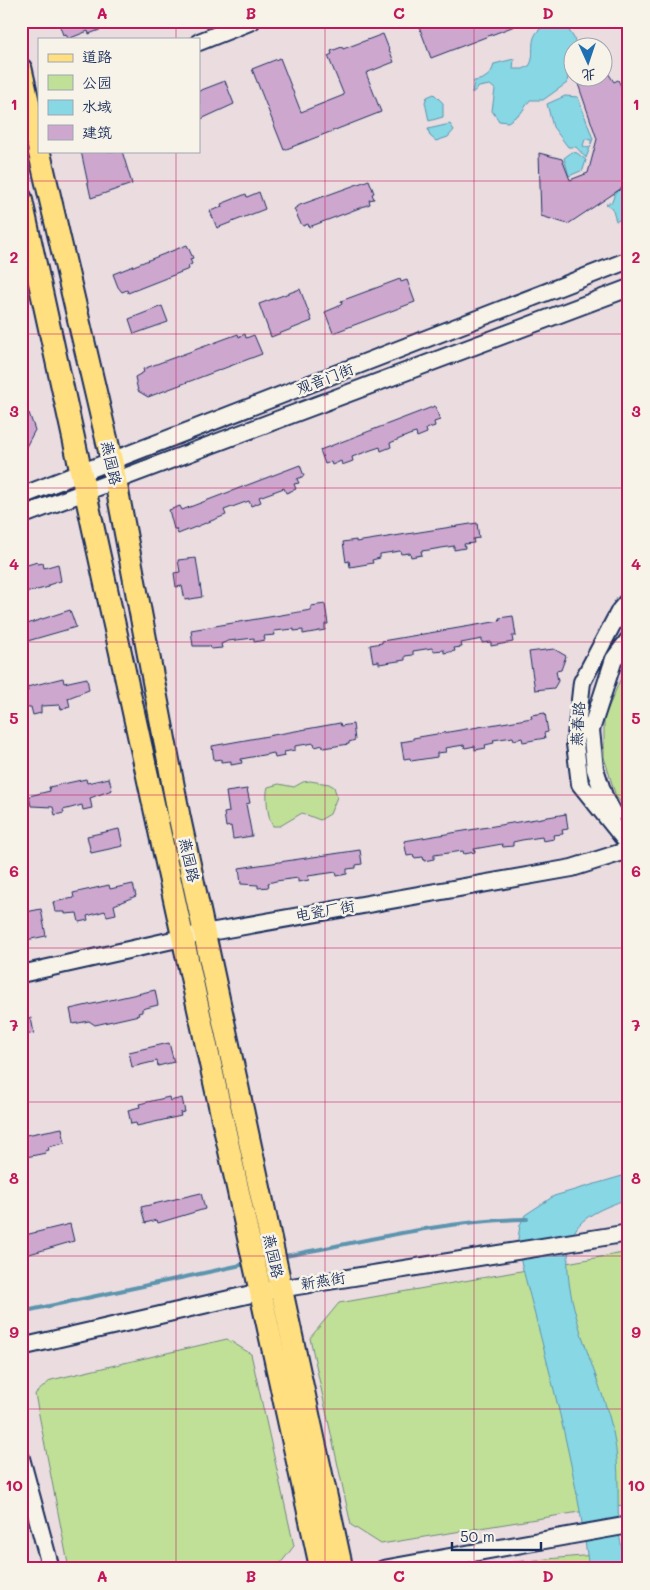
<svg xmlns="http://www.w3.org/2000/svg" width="650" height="1590" viewBox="0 0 650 1590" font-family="Mali,'LXGW WenKai TC',sans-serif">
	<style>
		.green { fill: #c0e098; stroke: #6e887b }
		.water { fill: #87d7e4; stroke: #5c94ae }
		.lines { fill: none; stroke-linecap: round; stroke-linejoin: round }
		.stream { stroke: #5c94ae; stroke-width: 4 }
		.building { fill: #cea7cf; stroke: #1b2f5e }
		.minor-casing { stroke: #1b2f5e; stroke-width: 20 }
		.major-casing { stroke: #1b2f5e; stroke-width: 25 }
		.minor { stroke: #f7f3e8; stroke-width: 16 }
		.major { stroke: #ffdf80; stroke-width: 21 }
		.grid { fill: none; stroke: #c2185b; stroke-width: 1; stroke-opacity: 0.55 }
		.labels { text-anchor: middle; stroke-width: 5; stroke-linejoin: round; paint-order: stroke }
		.street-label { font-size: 15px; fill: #1b2f5e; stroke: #f7f3e8 }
		.neatline { fill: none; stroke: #c2185b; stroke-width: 2 }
		.grid-label { font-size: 16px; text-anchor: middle; font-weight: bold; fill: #c2185b }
	</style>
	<rect width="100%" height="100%" fill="#ebdce0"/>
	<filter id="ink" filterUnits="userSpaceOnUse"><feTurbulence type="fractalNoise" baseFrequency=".02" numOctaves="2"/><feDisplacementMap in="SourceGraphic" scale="10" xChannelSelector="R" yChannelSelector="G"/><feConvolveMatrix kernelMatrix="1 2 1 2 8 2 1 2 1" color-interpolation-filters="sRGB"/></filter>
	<g filter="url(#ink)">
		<path class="green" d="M629,659V811L616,797L604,757V718Z
			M310,781L329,784L334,787L337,797L330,814L320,820L302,813L280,826H273C268,821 265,793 268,787L279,784L294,787L303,782Z
			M629,1252V1504L381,1544L351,1525L310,1338L339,1303Z
			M227,1339L251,1354L294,1546L280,1564L264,1569H69L35,1394L51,1380Z
			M629,1552V1569H474L512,1562Z"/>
		<path class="water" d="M553,24L568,29L574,38L576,47L572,48L567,83L543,100H530L521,113L508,122L499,121L492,111L495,89L490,85L479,87L472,93L474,81C484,80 492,75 494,64L514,59L513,69H523L529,66C537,55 527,40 540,29C544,26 551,26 553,24Z
			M434,94L443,103V117L429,121L425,102L427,97Z
			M565,96L578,97L593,139L591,144V140L585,139L583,146L588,148L591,145L586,158L576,147H568L553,127L547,104Z
			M450,124L454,130L448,137L436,141L430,136L428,129Z
			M572,152L577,153L586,160L583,170L569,176L564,158Z
			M629,165V218L616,221L612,208L606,204L612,202L615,193L628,184Z
			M629,1174V1198C610,1206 581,1214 573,1235C551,1286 605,1384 614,1437C620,1468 617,1500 619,1532C620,1544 625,1557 628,1569H589C575,1463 547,1361 520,1258L518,1239L520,1225L525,1215L554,1196Z"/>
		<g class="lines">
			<path class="stream" d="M280,1257C361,1242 445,1220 527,1219
				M21,1312L246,1264"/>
		</g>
		<path class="building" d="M58,21H120V22L89,34L88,31L68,39L66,34L63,35Z
			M417,21H524L525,22L431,58Z
			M383,34L394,62L366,73L381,112L284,150L252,69L280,58L301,112L344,95L328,56L332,54L331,51L342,47L343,49Z
			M602,64L614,82L618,80L629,102L628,184L568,224L541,216L539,153L562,159L570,180L588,173L597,139L576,78H602Z
			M225,81L234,104L199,120V91Z
			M81,151H122L132,184L91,198Z
			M369,180L374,193L372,194L374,199L369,200L370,204L309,227L308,224L303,226L300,222L294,209L300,205Z
			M259,192L265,209L217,228L210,211L222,207L221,204L246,194L247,197Z
			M187,245L193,258L190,259L192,264L188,266L189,269L128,293L127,290L122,292L118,287L113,274Z
			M400,279L401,282L407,280L415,302L333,333L325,312L337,307L342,304L341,301Z
			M300,289L312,321L271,337L259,304Z
			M162,306L168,322L134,334L129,319Z
			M238,334L239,337L245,334L246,338L254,335L262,354L148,397L138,391L135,377L144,372L143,369Z
			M435,406L440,420L434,422L435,426L426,429L427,433L417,437L416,433L409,435L390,443L391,447L381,451L380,447L371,450L352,457L353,461L342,465L341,461L332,465L331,462L325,464L320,450Z
			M29,413L35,430L21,456V416Z
			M300,465L304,476L297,479L299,483L294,484L296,489L286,493L284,488L259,497L261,502L251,506L249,501L243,503L224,510L226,515L178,534L176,529H174L169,510L180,506L182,510Z
			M477,523L479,538L473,539L474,543L464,544L465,548L454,550V546L429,550L421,551L422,555L411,557L410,553L401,554L400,551L380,554V558L372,560L373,563L350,567L349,561L346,562L343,542L356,540V542Z
			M196,558L202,597L185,600L182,586L176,587L174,573L180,572L178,560Z
			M37,562L38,564L43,563L44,568L58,564L61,581L48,585L49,587L21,594V567Z
			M325,604L328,624H325V630L303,634V630L294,631V629L274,631L275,635L264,636L265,640L254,642V638L228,641L221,644L222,648L211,649L210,646H193L191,630L311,610V606Z
			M70,610L76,627L24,642L21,626Z
			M513,616L516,636H512L513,642L491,646V642L482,643V639L461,643L462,647L454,648L455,651L444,653V650L433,651L432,648L413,651V655L405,656V660L379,664V661L373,662L370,645L382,643V641L500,621L499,618Z
			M554,649L566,656L561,670L556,671L558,681L554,688L535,690L529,652Z
			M63,678L64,683L87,678L89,690L68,698L70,707L61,709L60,705L41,706V713L33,715L31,707H21V692L28,691L27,687Z
			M545,713L548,732L544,733L545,738L523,742L522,738L514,740L513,737L493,740L494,743L485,745L486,748L475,750V746L465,748L464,745L445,748L446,752L437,753V757L411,761L410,758L404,759L401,742L413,740V738L532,718L531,715Z
			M340,723L341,726L353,724L355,740L349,742V744L323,748V745L315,747L314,743L295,746V750L284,752L285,756L275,758L274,753L241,759L242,763L231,765V761L221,762V759L214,760L212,746Z
			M109,778L112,790L90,798L92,808L83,810L82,805L63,810L64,813L55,815L53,807L31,806L29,796L50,791L49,787L86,779L87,783Z
			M247,789L250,803L246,804L252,836L233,839L231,826L226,827L224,813L229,812L226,792Z
			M566,814L568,829L562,830L563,834L553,835L554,839L543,841L542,837L522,840L513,842V846L503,847L502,844L474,849L475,852L464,854L463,851L434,855V859L424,861L423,857L414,858L413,855L407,856L404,841Z
			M119,829L123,846L91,853L87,836Z
			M360,850L362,864L356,865V868L347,869V874L337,876L336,872L308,876L309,880L298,882V878L276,881L268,883L269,887L258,888V885L241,884L239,868Z
			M133,884L136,896L114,905L116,914L107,916L105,911L87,916L88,920L79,922L77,913L65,914V912H55L53,902L74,898L73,893L109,885L110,889Z
			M41,909L46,936L21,941V913Z
			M155,990L158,1005L142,1009V1012L138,1013L139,1015L95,1025L89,1021L73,1024L70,1009Z
			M31,1018L34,1033L21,1036V1020Z
			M169,1043L174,1062L158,1066L157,1061L132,1067L129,1052Z
			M169,1097L170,1101L182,1098L185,1112L180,1113L181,1116L137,1126L136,1123L131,1124L128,1110L140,1107L139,1104Z
			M62,1128L65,1143L48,1147L49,1150L45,1151L46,1153L26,1157L24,1149H21V1136Z
			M201,1193L205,1209L158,1223L157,1220L145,1223L141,1207Z
			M70,1224L74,1241L26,1255V1252L21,1253V1236Z"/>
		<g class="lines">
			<defs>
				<path id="minor" d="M199,42L252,21
					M21,496L629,260
					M21,516L629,288
					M629,599L620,610L582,682L575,744L580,784L629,845
					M614,814L604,796L595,769L591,730L614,659L629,639
					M21,974L204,933L572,868L629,850
					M21,1347L260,1292L629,1233
					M21,1458L51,1569
					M383,1569L629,1525"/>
				<path id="major" d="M21,69L39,149
					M39,151L112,462L179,816L342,1569
					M21,198L321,1569"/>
			</defs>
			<use href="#minor" class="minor-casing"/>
			<use href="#major" class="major-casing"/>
			<use href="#minor" class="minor"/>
			<use href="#major" class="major"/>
		</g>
	</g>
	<path class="grid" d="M176,21V39M325,21V1569M474,21V1569M176,151V1569M21,181H629M21,334H629M21,488H629M21,642H629M21,795H629M21,948H629M21,1102H629M21,1256H629M21,1409H629"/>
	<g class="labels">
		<g class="street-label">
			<text transform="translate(325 379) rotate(-21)" y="5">观音门街</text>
			<text transform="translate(111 463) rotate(78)" y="5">燕园路</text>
			<text transform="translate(578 724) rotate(-86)" y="5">燕春路</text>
			<text transform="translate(189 860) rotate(78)" y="5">燕园路</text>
			<text transform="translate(325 911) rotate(-10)" y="5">电瓷厂街</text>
			<text transform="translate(273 1256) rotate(78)" y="5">燕园路</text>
			<text transform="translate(323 1281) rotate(-9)" y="5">新燕街</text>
		</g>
	</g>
	<rect width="650" height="1590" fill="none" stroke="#f7f3e8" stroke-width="55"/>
	<rect x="38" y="38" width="162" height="115" fill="#f7f3e8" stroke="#9fa5b1"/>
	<rect x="48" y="54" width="25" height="8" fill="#ffdf80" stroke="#9fa5b1"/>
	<text x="82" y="62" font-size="15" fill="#1b2f5e">道路</text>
	<rect x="48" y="75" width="25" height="15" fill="#c0e098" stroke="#9fa5b1"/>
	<text x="82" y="88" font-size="15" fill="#1b2f5e">公园</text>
	<rect x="48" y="100" width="25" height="15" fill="#87d7e4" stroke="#9fa5b1"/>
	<text x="82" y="112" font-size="15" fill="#1b2f5e">水域</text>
	<rect x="48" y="125" width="25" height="15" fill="#cea7cf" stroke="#9fa5b1"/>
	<text x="82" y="138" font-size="15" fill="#1b2f5e">建筑</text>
	<g transform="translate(588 62) rotate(177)"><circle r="24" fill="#f7f3e8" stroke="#9fa5b1"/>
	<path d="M0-4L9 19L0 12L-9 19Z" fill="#1f6fb2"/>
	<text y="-8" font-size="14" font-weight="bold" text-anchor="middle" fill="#1b2f5e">北</text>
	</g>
	<path d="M452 1542v8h89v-8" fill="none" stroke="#1b2f5e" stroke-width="2.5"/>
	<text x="460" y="1542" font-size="15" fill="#1b2f5e" stroke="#f7f3e8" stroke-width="4" paint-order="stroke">50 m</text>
	<rect x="28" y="28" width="594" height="1534" class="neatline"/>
	<g class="grid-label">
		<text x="102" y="19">A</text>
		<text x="251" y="19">B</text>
		<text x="399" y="19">C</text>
		<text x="548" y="19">D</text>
		<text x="14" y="110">1</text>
		<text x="636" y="110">1</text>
		<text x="14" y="263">2</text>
		<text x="636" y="263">2</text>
		<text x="14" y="417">3</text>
		<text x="636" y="417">3</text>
		<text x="14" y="570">4</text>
		<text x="636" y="570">4</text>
		<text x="14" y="724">5</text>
		<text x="636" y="724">5</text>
		<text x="14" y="877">6</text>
		<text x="636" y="877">6</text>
		<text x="14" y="1031">7</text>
		<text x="636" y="1031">7</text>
		<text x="14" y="1184">8</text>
		<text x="636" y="1184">8</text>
		<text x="14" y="1338">9</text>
		<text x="636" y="1338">9</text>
		<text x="14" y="1491">10</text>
		<text x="636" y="1491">10</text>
		<text x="102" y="1582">A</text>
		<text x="251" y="1582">B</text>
		<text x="399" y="1582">C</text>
		<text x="548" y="1582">D</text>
	</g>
</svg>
